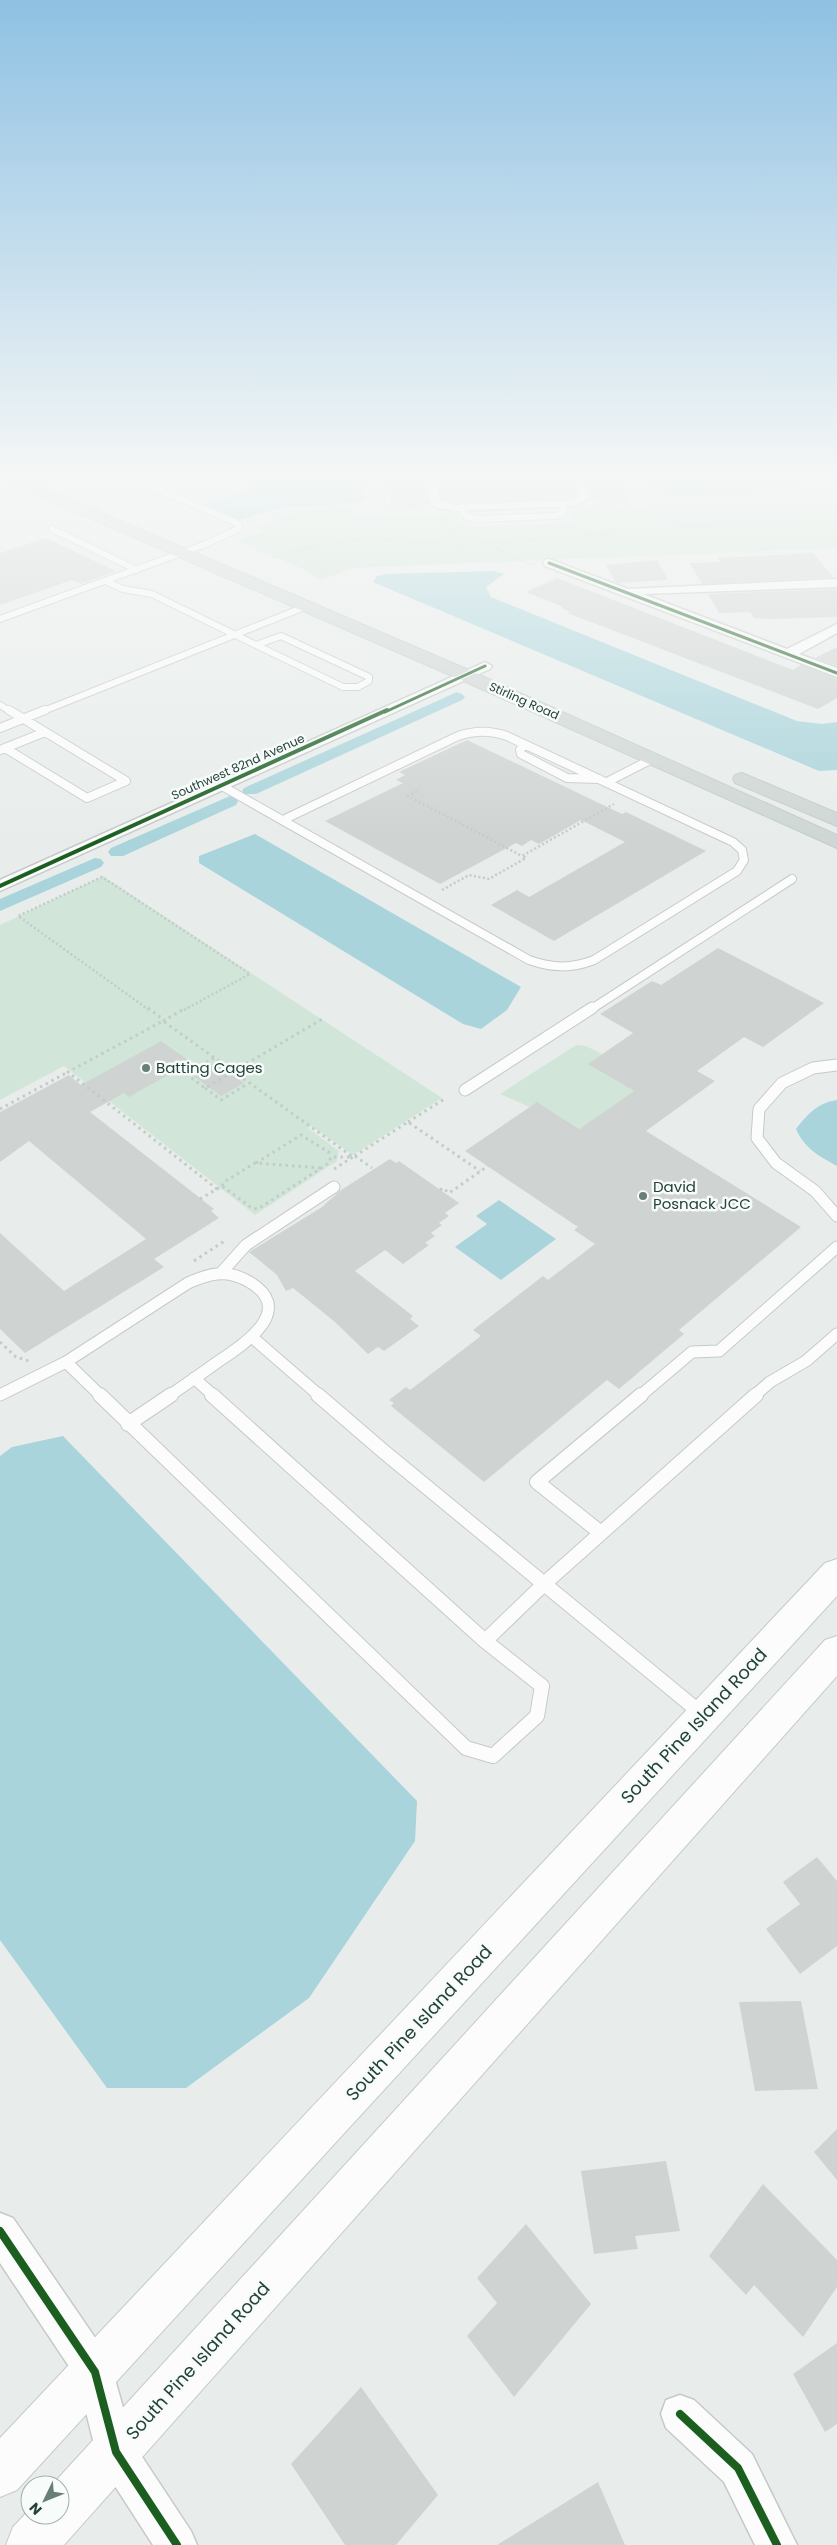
<svg xmlns="http://www.w3.org/2000/svg" width="837" height="2545" viewBox="0 0 837 2545" font-family="Poppins,sans-serif">
	<style>
		.green { fill: #d1e6d8 }
		.water { fill: #a9d4db }
		.lines { fill: none; stroke-linecap: round; stroke-linejoin: round }
		.canal { fill: #a9d4db; fill-rule: evenodd }
		.building { fill: #cfd4d2 }
		.lane-far3-casing { stroke: #c5cac8; stroke-width: 8 }
		.lane-far2-casing { stroke: #c5cac8; stroke-width: 10 }
		.lane-far1-casing { stroke: #c5cac8; stroke-width: 13 }
		.lane-casing { stroke: #c5cac8; stroke-width: 16 }
		.street-casing { stroke: #c5cac8; stroke-width: 3 }
		.secondary-casing { stroke: #c3cbc8; stroke-width: 2 }
		.primary-casing { stroke: #c3ccc9; stroke-width: 2 }
		.path-far2 { stroke: #c3ccca; stroke-width: 2; stroke-dasharray: 1 2; stroke-linecap: butt }
		.path-far1 { stroke: #c3ccca; stroke-width: 2.5; stroke-dasharray: 2 2.5; stroke-linecap: butt }
		.path { stroke: #c3ccca; stroke-width: 3; stroke-dasharray: 2.5 4; stroke-linecap: butt }
		.lane-far3 { stroke: #fcfcfc; stroke-width: 6 }
		.lane-far2 { stroke: #fcfcfc; stroke-width: 8 }
		.lane-far1 { stroke: #fcfcfc; stroke-width: 11 }
		.lane { stroke: #fcfcfc; stroke-width: 14 }
		.street { fill: #fcfcfc; fill-rule: evenodd }
		.secondary { fill: #fcfcfc; fill-rule: evenodd }
		.primary { fill: #cfd7d5; fill-rule: evenodd }
		.cycleway-far2-casing { stroke: #f7fbf9; stroke-width: 5 }
		.cycleway-far1-casing { stroke: #f7fbf9; stroke-width: 6 }
		.cycleway-casing { stroke: #f7fbf9; stroke-width: 11 }
		.cycleway-far2 { stroke: #1b5e20; stroke-width: 3 }
		.cycleway-far1 { stroke: #1b5e20; stroke-width: 4 }
		.cycleway { stroke: #1b5e20; stroke-width: 8 }
		.poi-dot { fill: #697e78; stroke: #f7fbf9; stroke-width: 2 }
		.labels { text-anchor: middle; stroke-width: 5; stroke-linejoin: round; paint-order: stroke }
		.far-street-label { font-size: 12px; fill: #24423a; stroke: #f7fbf9 }
		.poi-label { font-size: 15px; fill: #24423a; stroke: #f7fbf9; text-anchor: start }
		.near-street-label { font-size: 18px; fill: #24423a; stroke: #f7fbf9 }
	</style>
	<rect width="100%" height="100%" fill="#e8edeb"/>
	<path class="green" d="M837,500V548L354,568L321,580L303,569L237,541L266,531L256,526L293,513L353,507L354,517L456,513L462,523L475,527L566,523L573,520L571,509Z
		M103,876L442,1098L353,1155L311,1126L308,1128L339,1151L337,1161L255,1215L64,1066L0,1100V925Z
		M576,1045L586,1046L602,1054L589,1064L634,1091L579,1129L500,1094Z"/>
	<path class="water" d="M259,481H364L366,497L362,501L352,503L286,507L239,520L206,507L205,504L252,487Z
		M646,481H799L803,486L801,490L794,493L677,497C661,496 654,495 646,481Z
		M495,571L504,574L486,587L491,597L797,721L822,724L837,722V770L819,771L373,582L377,576L387,574Z
		M255,834L521,987L507,1010L481,1029L463,1024L199,863V856Z
		M837,1100V1166C819,1156 805,1149 796,1129C808,1114 817,1103 837,1100Z
		M499,1200L556,1239L501,1280L455,1247L487,1224L476,1216Z
		M63,1436L417,1801L415,1841L309,1998L186,2088H107L0,1940V1456L12,1447Z"/>
	<g class="lines">
		<path class="canal" d="M457,692L462,694L465,697L462,700L256,794H244L242,791L244,788Z
			M230,796L236,797L238,801L236,805L123,856H111L108,852L111,848Z
			M95,858L101,859L104,863L101,867L0,911V899Z"/>
	</g>
	<path class="building" d="M387,481H422L430,505H422L423,509L393,510Z
		M438,481H569L576,495L571,498L455,503L442,499Z
		M585,481H619L631,502L601,503L600,499L590,500L593,496Z
		M46,538L116,571L81,584L72,580L0,605V553Z
		M813,553L833,577L702,584L690,563L720,562L718,558Z
		M657,560L668,580L616,583L606,565Z
		M557,578L793,670L801,665L837,679V698L818,709L591,622L567,613L570,612L561,608L563,607L526,592Z
		M837,589V617L768,619L754,618L750,612L719,613L708,594Z
		M837,647V666L815,658Z
		M467,740L622,814L626,812L706,851L554,941L491,905L517,890L529,897L625,842L581,820L539,844L531,840L522,846L516,843L440,884L325,821L403,783L396,780L405,775L399,772Z
		M718,948L824,1003L763,1047L744,1037L697,1071L715,1081L646,1131L801,1227L679,1330L684,1334L619,1389L607,1380L484,1482L391,1406L394,1403L389,1400L406,1387L410,1390L481,1336L473,1330L543,1276L548,1280L595,1244L574,1230L578,1227L465,1151L537,1102L579,1129L634,1091L588,1064L633,1033L600,1014L652,981L661,985Z
		M161,1041L191,1062L129,1097L124,1093L90,1112L214,1209L211,1211L219,1218L154,1259L164,1267L25,1353L0,1329V1233L64,1291L146,1239L29,1141L0,1162V1112L69,1075L81,1085Z
		M215,1062L244,1083L221,1096L192,1075Z
		M390,1159L396,1163L399,1161L459,1203L445,1213L449,1216L439,1223L442,1225L431,1233L435,1236L425,1243L429,1245L403,1264L385,1250L355,1271L413,1316L410,1319L419,1326L384,1351L378,1347L368,1354L335,1322L293,1288L286,1291L277,1275L249,1252L322,1207L341,1190Z
		M817,1857L837,1881V1946L800,1974L766,1929L800,1904L783,1882Z
		M801,2001L818,2089L755,2091L739,2002Z
		M837,2129V2180L814,2152Z
		M666,2161L680,2231L635,2236L638,2249L594,2254L581,2171Z
		M763,2184L837,2260V2287L803,2337L754,2285L746,2295L709,2256Z
		M526,2224L591,2304L514,2397L467,2336L497,2303L477,2278Z
		M837,2343V2424L825,2432L793,2374Z
		M361,2387L438,2495L396,2545H345L291,2464Z
		M598,2482L625,2545H497Z"/>
	<g class="lines">
		<defs>
			<path id="lane-far3" d="M461,508L465,516L477,519L556,516L563,513L562,504
				M52,529L137,570
				M106,581L123,589L152,594L256,645
				M0,619L206,544L238,529L239,525L235,522L138,481
				M281,636L369,677V681L358,687H343L256,645Z
				M0,705L11,712
				M41,712L307,606"/>
			<path id="lane-far2" d="M0,728L45,710
				M524,744L520,750L521,754L567,778L599,779
				M5,748L87,798L126,781L9,710
				M0,750L45,732
				M607,782L652,759
				M222,786L529,960C552,968 571,969 594,960L737,871L744,860L742,850L733,842L507,736C490,730 475,730 458,736L283,820
				M590,1010L792,879"/>
			<path id="lane-far1" d="M837,1065L813,1068L782,1083L759,1109L757,1138L776,1163L815,1191L837,1216
				M465,1090L592,1008
				M221,1273L246,1245L334,1187
				M253,1338L320,1396
				M66,1362L101,1396
				M194,1378L214,1396
				M0,1395L66,1362L188,1283C208,1274 225,1269 246,1280C300,1309 243,1345 216,1363C201,1374 185,1385 169,1396
				M640,1396L692,1352L719,1351L837,1247
				M754,1396L770,1382L806,1361L837,1334"/>
			<path id="lane" d="M100,1395L466,1748L493,1756L537,1716L542,1686L485,1641L212,1395
				M318,1395L383,1451L702,1714
				M128,1424L171,1395
				M601,1533L537,1482L641,1395
				M485,1641L544,1584L756,1395"/>
			<path id="street" d="M424,481H436L440,500L455,505L572,500L579,496L571,481H583L591,497L574,506L455,511L438,508L431,504Z
				M549,559L628,589L837,579V587L643,594L787,649L837,624V633L799,654L837,668V677L545,566L543,563L545,560Z
				M485,662L492,666L490,669L0,891V880Z
				M0,2213L13,2218L109,2358L133,2443L191,2531L197,2545H153L102,2466L96,2452L78,2380L0,2263Z
				M680,2395L694,2400L752,2454L797,2545H755L724,2482L666,2428L661,2414L666,2400Z"/>
			<path id="secondary" d="M837,1559V1596L17,2490L0,2497V2438L825,1563Z
				M837,1636V1676L64,2545H6L13,2527L30,2509V2515H60V2485H52L825,1640Z"/>
			<path id="primary" d="M9,481H28L471,671L837,835V848L459,679L11,484Z
				M742,773L837,813V826L735,783L733,779L735,775Z"/>
		</defs>
		<use href="#lane-far3" class="lane-far3-casing"/>
		<use href="#lane-far2" class="lane-far2-casing"/>
		<use href="#lane-far1" class="lane-far1-casing"/>
		<use href="#lane" class="lane-casing"/>
		<use href="#street" class="street-casing"/>
		<use href="#secondary" class="secondary-casing"/>
		<use href="#primary" class="primary-casing"/>
		<path class="path-far2" d="M381,481L388,512L424,511
			M504,481L506,486
			M512,488L561,486
			M499,489L498,487L511,486L512,489
			M452,490L499,489
			M383,491L400,492
			M597,505L636,503L626,481
			M440,519L442,526L485,543
			M533,532L541,540
			M491,545L521,561L535,565
			M273,558L294,551L365,538L461,546L673,528L837,520"/>
		<path class="path-far1" d="M417,791L408,796L522,856
			M442,890L469,875L489,879L526,858L522,856L614,804
			M149,1010L18,916L102,877L250,974L184,1010"/>
		<path class="path" d="M148,1008L164,1020
			M163,1021L186,1008
			M214,1058L186,1074L205,1088L324,1018
			M205,1088L221,1100L249,1083
			M0,1109L68,1072
			M408,1122L446,1098
			M355,1156L372,1168
			M256,1163L301,1135L330,1153L331,1157
			M334,1169L353,1157
			M222,1186L224,1182L255,1163L322,1168
			M217,1189L222,1186L252,1208L258,1209L329,1163L331,1157H352
			M440,1190L443,1188L449,1193L488,1166
			M200,1199L217,1189L68,1072L163,1021L353,1157L408,1122L480,1171
			M194,1261L226,1240
			M0,1342L16,1357L29,1361"/>
		<use href="#lane-far3" class="lane-far3"/>
		<use href="#lane-far2" class="lane-far2"/>
		<use href="#lane-far1" class="lane-far1"/>
		<use href="#lane" class="lane"/>
		<use href="#street" class="street"/>
		<use href="#secondary" class="secondary"/>
		<use href="#primary" class="primary"/>
		<defs>
			<path id="cycleway-far2" d="M549,563L837,673
				M385,712L485,666"/>
			<path id="cycleway-far1" d="M0,886L387,710"/>
			<path id="cycleway" d="M0,2231L95,2372L116,2452L177,2545
				M680,2414L738,2468L777,2545"/>
		</defs>
		<use href="#cycleway-far2" class="cycleway-far2-casing"/>
		<use href="#cycleway-far1" class="cycleway-far1-casing"/>
		<use href="#cycleway" class="cycleway-casing"/>
		<use href="#cycleway-far2" class="cycleway-far2"/>
		<use href="#cycleway-far1" class="cycleway-far1"/>
		<use href="#cycleway" class="cycleway"/>
	</g>
	<linearGradient id="sky" x2="0" y2="1"><stop stop-color="#8fc1e3"/><stop offset="0.57" stop-color="#f5f7f6"/><stop offset="1" stop-color="#f5f7f6" stop-opacity="0"/></linearGradient>
	<rect width="837" height="837" fill="url(#sky)"/>
	<g class="poi-dot">
		<circle cx="146" cy="1068" r="5"/>
		<circle cx="643" cy="1196" r="5"/>
	</g>
	<g class="labels">
		<g class="far-street-label">
			<text transform="translate(524 701) rotate(24)" y="4">Stirling Road</text>
			<text transform="translate(238 767) rotate(-24)" y="4">Southwest 82nd Avenue</text>
		</g>
		<g class="poi-label">
			<text x="156" y="1073">Batting Cages</text>
			<text x="653" y="1192">David<tspan x="653" dy="17">Posnack JCC</tspan></text>
		</g>
		<g class="near-street-label">
			<text transform="translate(694 1726) rotate(-47)" y="6">South Pine Island Road</text>
			<text transform="translate(419 2023) rotate(-47)" y="6">South Pine Island Road</text>
			<text transform="translate(198 2361) rotate(-48)" y="6">South Pine Island Road</text>
		</g>
	</g>
	<g transform="translate(45 2500) rotate(227)"><circle r="24" fill="#f7fbf9" stroke="#a3b1ad"/>
	<path d="M0-4L9 19L0 12L-9 19Z" fill="#697e78"/>
	<text y="-8" font-size="14" font-weight="bold" text-anchor="middle" fill="#24423a">N</text>
	</g>
</svg>
